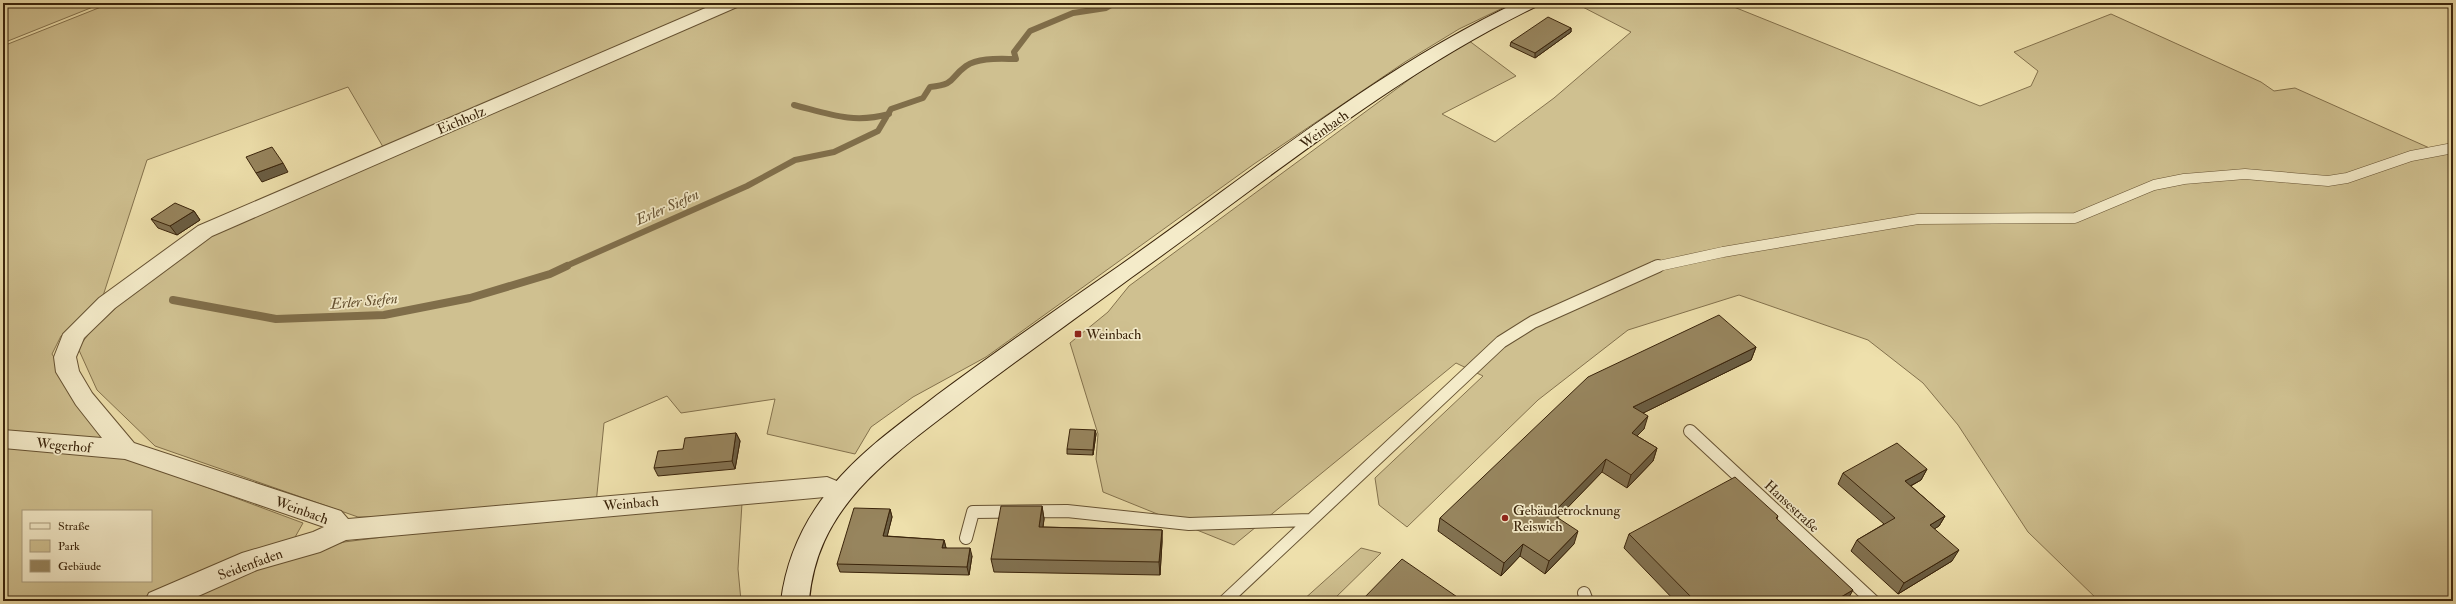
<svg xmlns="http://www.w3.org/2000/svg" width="2456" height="604" viewBox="0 0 2456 604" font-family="'IM FELL Double Pica',serif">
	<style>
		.green { fill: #cfc090; stroke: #84724d; fill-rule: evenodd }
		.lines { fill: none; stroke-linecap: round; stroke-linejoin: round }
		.stream-far1 { stroke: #806e4a; stroke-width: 6 }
		.stream { stroke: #806e4a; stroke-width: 8 }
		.service-far1-casing { stroke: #665232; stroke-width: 11 }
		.service-casing { stroke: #665232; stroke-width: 14 }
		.minor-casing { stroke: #665232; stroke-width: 2 }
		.secondary-casing { stroke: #39230a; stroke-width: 2 }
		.service-far1 { stroke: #f4ebc9; stroke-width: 10 }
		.service { stroke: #f4ebc9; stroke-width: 12 }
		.minor { fill: #f4ebc9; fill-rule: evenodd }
		.secondary { fill: #f4ebc9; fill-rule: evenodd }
		.wall { fill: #827251; stroke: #39230a }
		.shaded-wall { fill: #6a5d42; stroke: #39230a }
		.building { fill: #97855e; stroke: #39230a }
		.poi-dot { fill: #8f2418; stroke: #f4ebc9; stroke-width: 1.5 }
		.labels { text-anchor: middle; stroke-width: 3.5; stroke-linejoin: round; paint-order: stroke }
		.street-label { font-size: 14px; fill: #39230a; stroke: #f4ebc9 }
		.poi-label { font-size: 14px; fill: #39230a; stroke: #f4ebc9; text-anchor: start }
		.water-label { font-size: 15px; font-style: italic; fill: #634f2f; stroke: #f4ebc9 }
	</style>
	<rect width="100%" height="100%" fill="#eee0ac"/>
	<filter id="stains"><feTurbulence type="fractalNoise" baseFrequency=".005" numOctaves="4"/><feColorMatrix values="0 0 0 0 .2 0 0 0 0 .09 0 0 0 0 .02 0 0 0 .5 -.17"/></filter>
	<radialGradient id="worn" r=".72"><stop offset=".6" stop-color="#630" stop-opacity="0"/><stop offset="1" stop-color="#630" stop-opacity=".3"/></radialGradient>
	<path class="green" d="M3,3H103L3,43Z
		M111,3H727L386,152L348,87L147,160L102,299L61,336L52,354L107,445L3,433V46Z
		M735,3H1513L1459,29L1405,62L1254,164L986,357L913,397L871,427L855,454L767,434L775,399L681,413L667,396L604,423L596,504L467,516L358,517L155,446L97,390L78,348L91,331L120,304L200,239Z
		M1575,3H1724L1980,106L2031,86L2038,71L2014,52L2111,14L2261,82L2274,91L2295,88L2434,150L2453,152V601H2099L2028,532L1958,425L1923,383L1868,340L1739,295L1628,330L1538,400L1407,527L1379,505L1375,478L1483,376L1456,363L1234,545L1103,492L1096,459L1098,434L1070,343L1108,312L1129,286L1414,76L1468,40L1516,76L1442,114L1495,142L1554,98L1631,32Z
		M3,443L120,455L303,523L294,539L149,601H3ZM23,511H151V581H23Z
		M742,503L738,569L741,601H168L254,567L344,542L588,511Z
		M1361,548L1381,553L1332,601H1302Z"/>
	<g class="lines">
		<path class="stream-far1" d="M794,105C829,114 853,124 889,114
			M564,267L747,186L795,160L834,152L878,131L891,109L923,98L930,87C957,84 948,79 966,66C979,57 1001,59 1016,59L1014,52L1030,31L1073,13L1106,8L1115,3"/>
		<path class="stream" d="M173,300L276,319L384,315L470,298L550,274L567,266"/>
		<defs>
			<path id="service-far1" d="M1654,267L1723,252L1918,219L2075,218L2154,185L2184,179L2245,174L2328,181L2347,178L2411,156L2453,148"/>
			<path id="service" d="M1690,431L1873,601
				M966,538L973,512L1067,511L1189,524L1310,520
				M1584,593L1587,601
				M1225,601L1501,342L1533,322L1658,266"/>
			<path id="minor" d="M717,3H739L737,7L212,236L115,308L84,338L76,357L79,371L92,393L134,443L341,511L348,519L827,477L849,486L853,493L849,500L840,503L825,497L346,540L320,552L257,570L187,601H145L149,593L242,553L313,532L324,527L125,459L3,448V430L102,438L76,405L56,372L54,357L63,334L99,298L198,226Z"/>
			<path id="secondary" d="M1516,3H1537L1535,7C1389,78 1264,183 1132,277C1074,320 1015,361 958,405C923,432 888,457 859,489C829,523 813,557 809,601H781C787,553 808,512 841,476C869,445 904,421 937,395C997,351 1058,308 1119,266C1249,175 1372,72 1516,3Z"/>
		</defs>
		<use href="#service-far1" class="service-far1-casing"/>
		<use href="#service" class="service-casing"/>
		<use href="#minor" class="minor-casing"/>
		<use href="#secondary" class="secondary-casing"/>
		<use href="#service-far1" class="service-far1"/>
		<use href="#service" class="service"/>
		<use href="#minor" class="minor"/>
		<use href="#secondary" class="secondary"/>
	</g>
	<path class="wall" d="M1571,28V32L1535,58L1510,46L1511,42Z
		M194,211L200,220L177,235L158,228L151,219Z
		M1756,347L1751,360L1643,413L1644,429L1637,436L1657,448L1653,461L1627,488L1602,472L1557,518L1574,544L1545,574L1520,556L1501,576L1438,531L1440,518Z
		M1095,430L1096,434L1093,455L1067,454V449Z
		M736,433L740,441L735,469L658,476L654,468L683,449Z
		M1927,469L1921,480L1911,486L1945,516L1939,526L1934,529L1952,561L1898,594L1851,551L1857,540L1884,524L1838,484L1843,473Z
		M1042,506L1044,519L1043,527L1162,530V542L1160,575L994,572L991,559Z
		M890,509L892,517L887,536L944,540L946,548L972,556L969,575L840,572L837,564Z
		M1778,516L1777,519L1847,601H1675L1624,548L1629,534Z"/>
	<path class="shaded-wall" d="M1571,28V32L1535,58V53Z
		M283,163L288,172L262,182L256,173Z
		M194,211L200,220L177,235L170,226Z
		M1756,347L1751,360L1629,420L1633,407Z
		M1648,416L1644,429L1628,445L1632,433Z
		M1095,430L1096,434L1093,455V450Z
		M736,433L740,441L735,469L732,461Z
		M1657,448L1653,461L1627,488L1631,475Z
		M1606,459L1602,472L1549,527L1552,514Z
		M1927,469L1921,480L1899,492L1905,481Z
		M1042,506L1044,519L1041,540L1039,527Z
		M890,509L892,517L885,545L883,536Z
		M1945,516L1939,526L1923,536L1930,525Z
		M1162,530V542L1160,575L1159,562Z
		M1578,531L1574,544L1545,574L1549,561Z
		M944,540L946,548H942Z
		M1523,544L1520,556L1501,576L1504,563Z
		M970,548L972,556L969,575L967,567Z
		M1959,550L1952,561L1898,594L1904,583Z
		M1853,590L1847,601H1834Z"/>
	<path class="building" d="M1548,17L1571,28L1535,53L1511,42Z
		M272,147L283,163L256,173L246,157Z
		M175,203L194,211L170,226L151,219Z
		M1719,315L1756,347L1633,407L1648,416L1632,433L1657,448L1631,475L1606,459L1552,514L1578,531L1549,561L1523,544L1504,563L1440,518L1588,377Z
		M1070,429L1095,430L1093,450L1067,449Z
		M736,433L732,461L654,468L658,451L683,449L685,438Z
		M1897,443L1927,469L1905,481L1945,516L1930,525L1959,550L1904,583L1857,540L1895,518L1843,473Z
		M1735,477L1778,516L1776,518L1853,590L1834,601H1695L1629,534Z
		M1001,506H1042L1039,527L1162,530L1159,562L991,559Z
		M854,508L890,509L883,536L944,540L942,548H970L967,567L837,564Z
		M1402,559L1463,601H1361Z"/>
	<g class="poi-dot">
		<rect x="1074" y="330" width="8" height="8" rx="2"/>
		<circle cx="1505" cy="518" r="4"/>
	</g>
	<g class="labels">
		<g class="street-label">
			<text transform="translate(461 120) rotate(-23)" y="5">Eichholz</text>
			<text transform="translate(1324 129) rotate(-35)" y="5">Weinbach</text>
			<text transform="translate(64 445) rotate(5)" y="5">Wegerhof</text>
			<text transform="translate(631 503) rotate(-5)" y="5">Weinbach</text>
			<text transform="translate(1792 506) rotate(43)" y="5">Hansestraße</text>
			<text transform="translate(302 510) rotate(20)" y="5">Weinbach</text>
			<text transform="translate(250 564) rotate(-20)" y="5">Seidenfaden</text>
		</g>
		<g class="poi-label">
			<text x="1086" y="339">Weinbach</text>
			<text x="1513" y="515">Gebäudetrocknung<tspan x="1513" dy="16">Reiswich</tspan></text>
		</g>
		<g class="water-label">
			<text transform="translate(667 207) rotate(-24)" y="5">Erler Siefen</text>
			<text transform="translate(364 301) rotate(-5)" y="5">Erler Siefen</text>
		</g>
	</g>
	<rect width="2456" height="604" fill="none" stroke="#eee0ac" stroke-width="16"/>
	<rect x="4" y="4" width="2448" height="596" fill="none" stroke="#39230a" stroke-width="2"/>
	<rect x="8" y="8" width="2440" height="588" fill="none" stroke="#39230a"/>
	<rect x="22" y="510" width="130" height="72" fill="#f4ebc9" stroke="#a99b7d"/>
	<rect x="30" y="523" width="20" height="6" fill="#f4ebc9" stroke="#a99b7d"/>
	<text x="58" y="530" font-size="12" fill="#39230a">Straße</text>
	<rect x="30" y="540" width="20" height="12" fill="#cfc090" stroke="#a99b7d"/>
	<text x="58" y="550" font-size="12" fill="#39230a">Park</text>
	<rect x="30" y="560" width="20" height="12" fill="#97855e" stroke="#a99b7d"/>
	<text x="58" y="570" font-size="12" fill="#39230a">Gebäude</text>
	<rect width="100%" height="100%" filter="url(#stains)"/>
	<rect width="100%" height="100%" fill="url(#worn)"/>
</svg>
